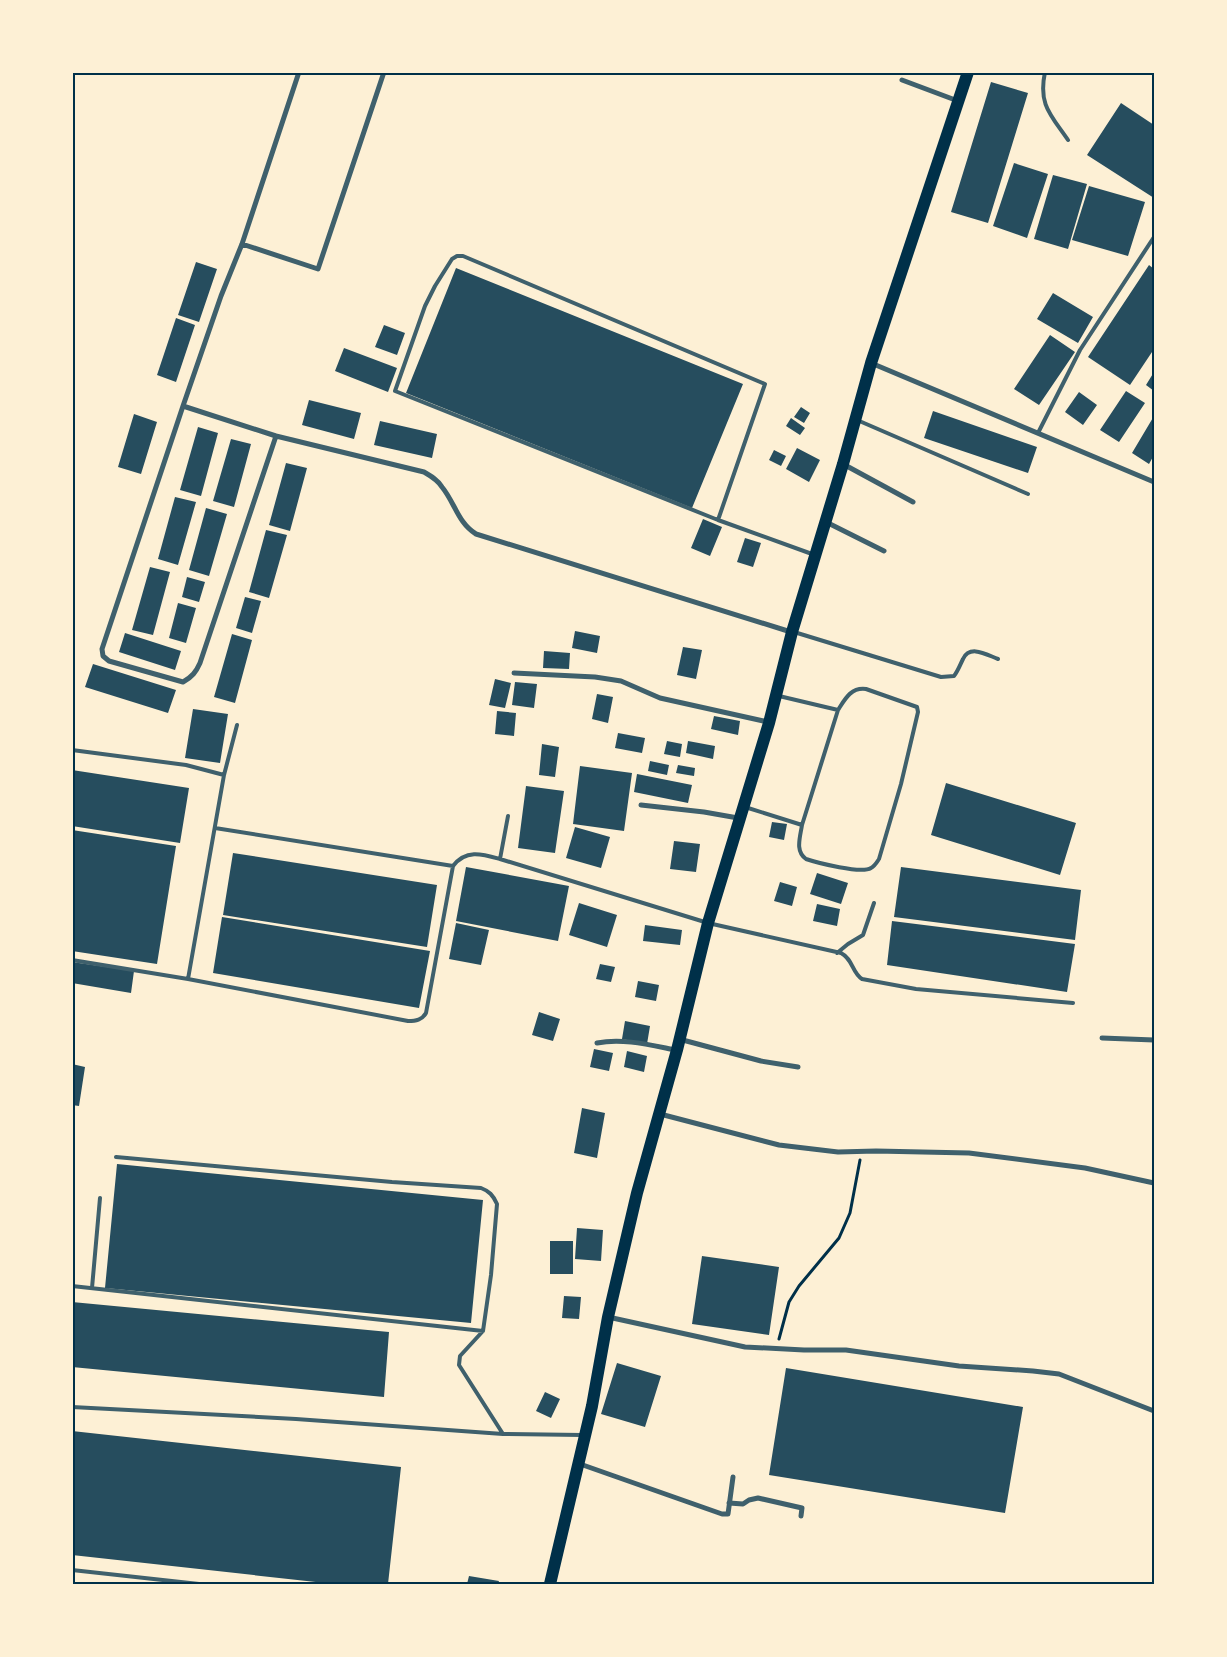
<svg xmlns="http://www.w3.org/2000/svg" width="1227" height="1657" viewBox="0 0 1227 1657" font-family="'PT Serif',serif">
	<style>
		.building { fill: #264d5e }
		.lines { fill: none; stroke-linecap: round; stroke-linejoin: round }
		.path { stroke: #003049; stroke-width: 3 }
		.service { stroke: #3f606c; stroke-width: 4 }
		.minor { stroke: #3f606c; stroke-width: 5 }
		.trunk { stroke: #003049; stroke-width: 12 }
		.neatline { fill: none; stroke: #003049; stroke-width: 2 }
	</style>
	<rect width="100%" height="100%" fill="#fdf0d5"/>
	<path class="building" d="M991,82L1028,93L988,223L951,212Z
		M1121,103L1154,125V198L1087,155Z
		M1014,163L1048,174L1027,238L993,226Z
		M1053,175L1087,184L1068,249L1034,239Z
		M1089,186L1145,202L1128,256L1072,240Z
		M196,262L217,269L199,322L178,315Z
		M1149,265L1154,269V349L1130,385L1088,357Z
		M456,268L743,384L692,508L406,393Z
		M1053,293L1093,317L1078,343L1037,319Z
		M176,318L195,325L176,382L157,375Z
		M384,325L405,333L397,355L375,347Z
		M1050,335L1075,352L1039,405L1014,389Z
		M344,348L397,368L388,392L335,371Z
		M1154,372V391L1146,385Z
		M1126,391L1145,403L1119,442L1100,430Z
		M1079,392L1097,405L1083,425L1065,412Z
		M309,400L361,413L354,439L302,425Z
		M801,407L810,413L804,423L794,417Z
		M933,411L1037,447L1028,473L924,438Z
		M134,414L157,422L141,474L118,467Z
		M1154,416V455L1149,464L1132,453Z
		M791,418L805,428L800,435L786,426Z
		M380,421L437,434L432,458L374,445Z
		M198,427L218,433L201,496L180,490Z
		M231,439L251,444L234,507L213,501Z
		M797,448L820,460L809,482L786,469Z
		M774,450L786,456L781,466L769,460Z
		M286,463L307,468L290,531L269,525Z
		M175,497L196,502L178,565L158,559Z
		M206,508L227,514L209,576L189,570Z
		M703,519L722,527L710,556L691,548Z
		M266,530L287,535L269,598L249,592Z
		M745,538L761,543L753,567L737,562Z
		M150,567L170,572L153,635L132,630Z
		M187,577L205,582L199,602L182,597Z
		M245,597L261,601L252,633L236,628Z
		M178,603L196,608L186,643L169,638Z
		M575,631L600,636L597,653L572,648Z
		M125,633L181,651L175,670L119,652Z
		M232,634L252,640L235,703L214,697Z
		M683,647L702,650L696,679L677,675Z
		M544,651L570,653L569,669L543,668Z
		M93,664L176,690L168,713L85,687Z
		M495,679L511,683L505,708L489,705Z
		M515,682L537,684L534,708L512,705Z
		M597,694L613,697L608,723L592,719Z
		M193,709L228,714L220,763L185,758Z
		M497,711L516,713L514,736L495,734Z
		M714,716L740,721L738,735L711,729Z
		M618,733L645,738L642,753L615,748Z
		M667,741L682,744L680,757L664,754Z
		M688,741L715,746L713,759L686,753Z
		M542,744L559,747L555,777L539,775Z
		M650,761L669,765L667,775L648,771Z
		M678,765L695,768L694,776L676,773Z
		M580,766L632,773L624,831L573,824Z
		M72,770L189,788L180,843L72,826Z
		M637,774L692,785L688,803L634,792Z
		M946,783L1076,823L1060,875L931,835Z
		M526,786L564,791L555,853L518,848Z
		M772,822L787,824L784,840L769,837Z
		M575,827L610,837L601,868L566,858Z
		M72,830L176,846L157,964L72,951Z
		M674,841L700,844L696,872L670,869Z
		M233,853L437,885L427,947L223,915Z
		M466,867L569,886L558,941L456,921Z
		M901,867L1081,890L1075,940L894,917Z
		M817,873L848,883L841,904L810,894Z
		M780,882L797,887L792,906L774,901Z
		M579,903L617,915L607,947L569,935Z
		M817,904L840,909L837,926L813,921Z
		M222,917L430,951L419,1008L213,973Z
		M892,921L1075,944L1067,992L887,965Z
		M456,923L489,930L481,965L449,959Z
		M645,925L682,930L680,945L643,941Z
		M72,962L134,971L131,993L72,983Z
		M600,964L615,967L611,982L596,979Z
		M638,981L659,985L656,1001L635,997Z
		M539,1012L560,1019L553,1041L532,1035Z
		M625,1021L650,1026L647,1044L622,1039Z
		M594,1049L613,1053L609,1071L590,1067Z
		M627,1051L647,1056L644,1072L624,1067Z
		M72,1064L85,1067L79,1106L72,1105Z
		M582,1108L605,1113L597,1158L574,1153Z
		M117,1164L483,1200L471,1323L105,1288Z
		M577,1228L603,1230L601,1261L575,1259Z
		M550,1241H573V1274H550Z
		M702,1256L779,1267L769,1335L692,1324Z
		M564,1296L581,1297L579,1319L562,1318Z
		M72,1302L389,1332L384,1397L72,1367Z
		M617,1363L661,1376L645,1427L601,1414Z
		M786,1368L1023,1407L1005,1513L769,1475Z
		M545,1392L560,1399L551,1418L536,1411Z
		M72,1431L401,1467L388,1584H334L72,1555Z
		M469,1576L499,1581L498,1584H467Z"/>
	<g class="lines">
		<path class="path" d="M779,1339L789,1302L799,1286L839,1238L850,1213L860,1160"/>
		<path class="service" d="M1045,72C1038,105 1051,115 1068,140
			M857,420L1028,494
			M1038,433L1080,350L1154,237
			M718,520L765,384L463,256H457L452,259L435,286L425,306L395,391L718,520L812,554
			M794,632L941,677L954,676C958,671 960,665 963,659C970,644 987,655 998,659
			M72,750L186,765L224,775
			M745,807L802,825L838,710L779,696
			M802,825C800,838 795,851 806,859C818,863 861,874 871,868C875,866 877,862 879,859L901,784L918,712L917,707L866,689C851,687 845,699 838,710
			M215,828L453,866
			M500,859L508,816
			M837,953L848,944L863,935L874,903
			M72,960L188,979L408,1021C416,1021 422,1020 426,1013L453,866C466,849 482,854 500,859L708,923L841,953C853,959 852,973 862,979L916,989L1073,1003
			M188,979L224,775L237,725
			M116,1157L392,1182L481,1188C489,1191 493,1195 497,1204L491,1275L483,1331
			M72,1286L483,1331L460,1356L459,1365L503,1434
			M92,1288L100,1198
			M72,1407L296,1419L503,1434L582,1435
			M72,1570L199,1584"/>
		<path class="minor" d="M902,80L958,101
			M242,244L318,269L384,72
			M871,363L1154,482
			M183,406L276,436L424,472C431,476 438,480 442,487C455,503 458,523 476,534L791,632
			M276,436L200,663C196,672 192,677 183,682L109,661L103,656L102,649L183,406L221,296L242,244L299,72
			M843,464L913,502
			M826,522L884,551
			M514,673L595,677L621,681L660,698L768,722
			M641,805L704,812L738,818
			M1102,1038L1154,1040
			M679,1039L761,1061L798,1067
			M597,1043C623,1038 650,1045 676,1050
			M660,1114L779,1145L838,1152L876,1151L969,1153L1085,1168L1154,1183
			M608,1317L745,1347L804,1350H846L959,1366L1033,1371L1059,1374L1154,1411
			M580,1464L722,1514H728L733,1477
			M729,1503L743,1504L749,1500L758,1498L802,1508L801,1516"/>
		<path class="trunk" d="M550,1584L592,1406L608,1317L637,1193L677,1050L708,923L769,723L792,632L843,464L871,363L968,72"/>
	</g>
	<rect width="1227" height="1657" fill="none" stroke="#fdf0d5" stroke-width="148"/>
	<rect x="74" y="74" width="1079" height="1509" class="neatline"/>
</svg>
